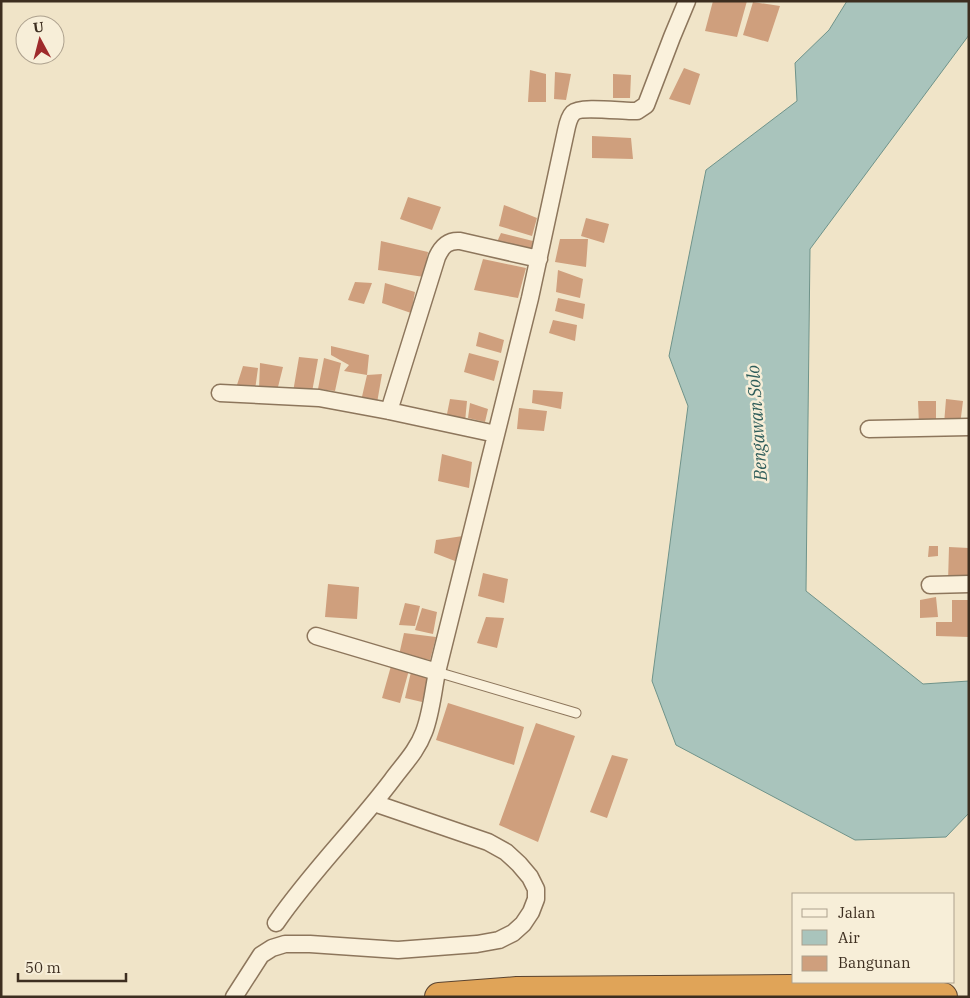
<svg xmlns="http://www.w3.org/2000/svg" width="970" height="998" viewBox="0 0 970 998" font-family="'IBM Plex Serif',serif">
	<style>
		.water { fill: #a9c4bc; stroke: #6f938a }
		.building { fill: #cf9f7d }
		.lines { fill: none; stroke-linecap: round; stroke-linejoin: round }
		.service-casing { stroke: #8d765c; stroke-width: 11 }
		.minor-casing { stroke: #8d765c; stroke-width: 19 }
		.motorway-casing { stroke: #5b4430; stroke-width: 30 }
		.service { stroke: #faf1dc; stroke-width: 9 }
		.minor { stroke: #faf1dc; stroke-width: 16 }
		.motorway { stroke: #e0a458; stroke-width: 28 }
		.labels { text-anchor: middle; stroke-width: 5; stroke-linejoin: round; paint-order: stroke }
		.water-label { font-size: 18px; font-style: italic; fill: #2f5d5a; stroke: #f7eed8 }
	</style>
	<rect width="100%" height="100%" fill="#f0e4c8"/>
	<path class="water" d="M847,1H969V35L810,249L806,591L923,684L969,681V813L946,837L855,840L676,745L652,681L688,406L669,356L706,170L797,101L795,63L829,30Z"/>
	<path class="building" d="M713,1H747L737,37L705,31Z
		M753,2L780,6L768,42L743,35Z
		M684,68L700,74L690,105L669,99Z
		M530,70L546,74V102H528Z
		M555,72L571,74L566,100L554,99Z
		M613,74L631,75L630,98H613Z
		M592,136L631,138L633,159L592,158Z
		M408,197L441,207L432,230L400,219Z
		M504,205L537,218L532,236L499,226Z
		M586,218L609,224L604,243L581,236Z
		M501,233L533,241L531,252L497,242Z
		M560,239H588L586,267L555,262Z
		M381,241L428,252L424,277L378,270Z
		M483,259L526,268L518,298L474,290Z
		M558,270L583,279L580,298L556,292Z
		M355,282L372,283L364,304L348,300Z
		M385,283L415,292L411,313L382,303Z
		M558,298L585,304L583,319L555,311Z
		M553,320L577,325L575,341L549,333Z
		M479,332L504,340L501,353L476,346Z
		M331,346L369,355L367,375L344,371L349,365L331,355Z
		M469,353L499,361L494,381L464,372Z
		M299,357L318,359L312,392H293Z
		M324,358L341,363L335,391L318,389Z
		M260,363L283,367L277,391L259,389Z
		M243,366L258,368L255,390L236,388Z
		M382,374L377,403L361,401L367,375Z
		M533,390L563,392L561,409L532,403Z
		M450,399L467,401L465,422L446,419Z
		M946,399L963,401L960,425L944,424Z
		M918,401H936V424L919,425Z
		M470,403L488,409L485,422L468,418Z
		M519,408L547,411L544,431L517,429Z
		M442,454L472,462L469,488L438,481Z
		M463,536L455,561L434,553L436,540Z
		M929,546H938V556L928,557Z
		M949,547L969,548V575H959V582H948Z
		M483,573L508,579L504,603L478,596Z
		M328,584L359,587L357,619L325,617Z
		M936,597L938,617L920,618V600Z
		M952,600H969V637L936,636V622H952Z
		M405,603L420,606L415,626L399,625Z
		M422,608L437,612L433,634L415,630Z
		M486,617L504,618L497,648L477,643Z
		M404,633L436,637L430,660L399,655Z
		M391,666L409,670L400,703L382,698Z
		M411,672L429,674L422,702L405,698Z
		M448,703L524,727L514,765L436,740Z
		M536,723L575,736L538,842L499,825Z
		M612,755L628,759L607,818L590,812Z"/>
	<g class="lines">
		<defs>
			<path id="service" d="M437,672L576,713"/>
			<path id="minor" d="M220,393L319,398L389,411L496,434
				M389,411L437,257C442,246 448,240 460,241L539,259
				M869,429L969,427
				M930,585L969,584
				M316,636L437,672
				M276,923C311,872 355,829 392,780C403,765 417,751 424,732C431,714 433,692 437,672L530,298L566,131C567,126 569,117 573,113C580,106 619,111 631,111H637L646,105L672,37L687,1
				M234,997L261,955L272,948L285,944H310L398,950L477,944L499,940L513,933L523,924L531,912L536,899V889L530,877L519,864L506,852L488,842L374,803"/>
			<path id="motorway" d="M439,997L517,991L790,989L943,997"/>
		</defs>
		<use href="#service" class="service-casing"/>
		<use href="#minor" class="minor-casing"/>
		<use href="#motorway" class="motorway-casing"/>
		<use href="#service" class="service"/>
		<use href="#minor" class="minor"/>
		<use href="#motorway" class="motorway"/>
	</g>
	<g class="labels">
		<g class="water-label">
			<text transform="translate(757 423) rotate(-94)" y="6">Bengawan Solo</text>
		</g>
	</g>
	<rect width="970" height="998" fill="none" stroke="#3d2e20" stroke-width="5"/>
	<rect x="792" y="893" width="162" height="90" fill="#f7eed8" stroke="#ada18e"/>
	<rect x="802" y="909" width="25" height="8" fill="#faf1dc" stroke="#ada18e"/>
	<text x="838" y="918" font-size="15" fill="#3d2e20">Jalan</text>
	<rect x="802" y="930" width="25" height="15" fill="#a9c4bc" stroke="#ada18e"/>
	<text x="838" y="943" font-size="15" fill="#3d2e20">Air</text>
	<rect x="802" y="956" width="25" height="15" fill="#cf9f7d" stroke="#ada18e"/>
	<text x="838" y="968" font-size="15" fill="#3d2e20">Bangunan</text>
	<g transform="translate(40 40) rotate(353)"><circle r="24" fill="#f7eed8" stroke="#ada18e"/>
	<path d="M0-4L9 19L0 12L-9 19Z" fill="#9e2a2b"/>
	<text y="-8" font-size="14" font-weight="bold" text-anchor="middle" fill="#3d2e20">U</text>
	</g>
	<path d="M18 973v8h108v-8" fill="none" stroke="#3d2e20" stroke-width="2.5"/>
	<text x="25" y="973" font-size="15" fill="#3d2e20" stroke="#f7eed8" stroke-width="4" paint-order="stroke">50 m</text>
</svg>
